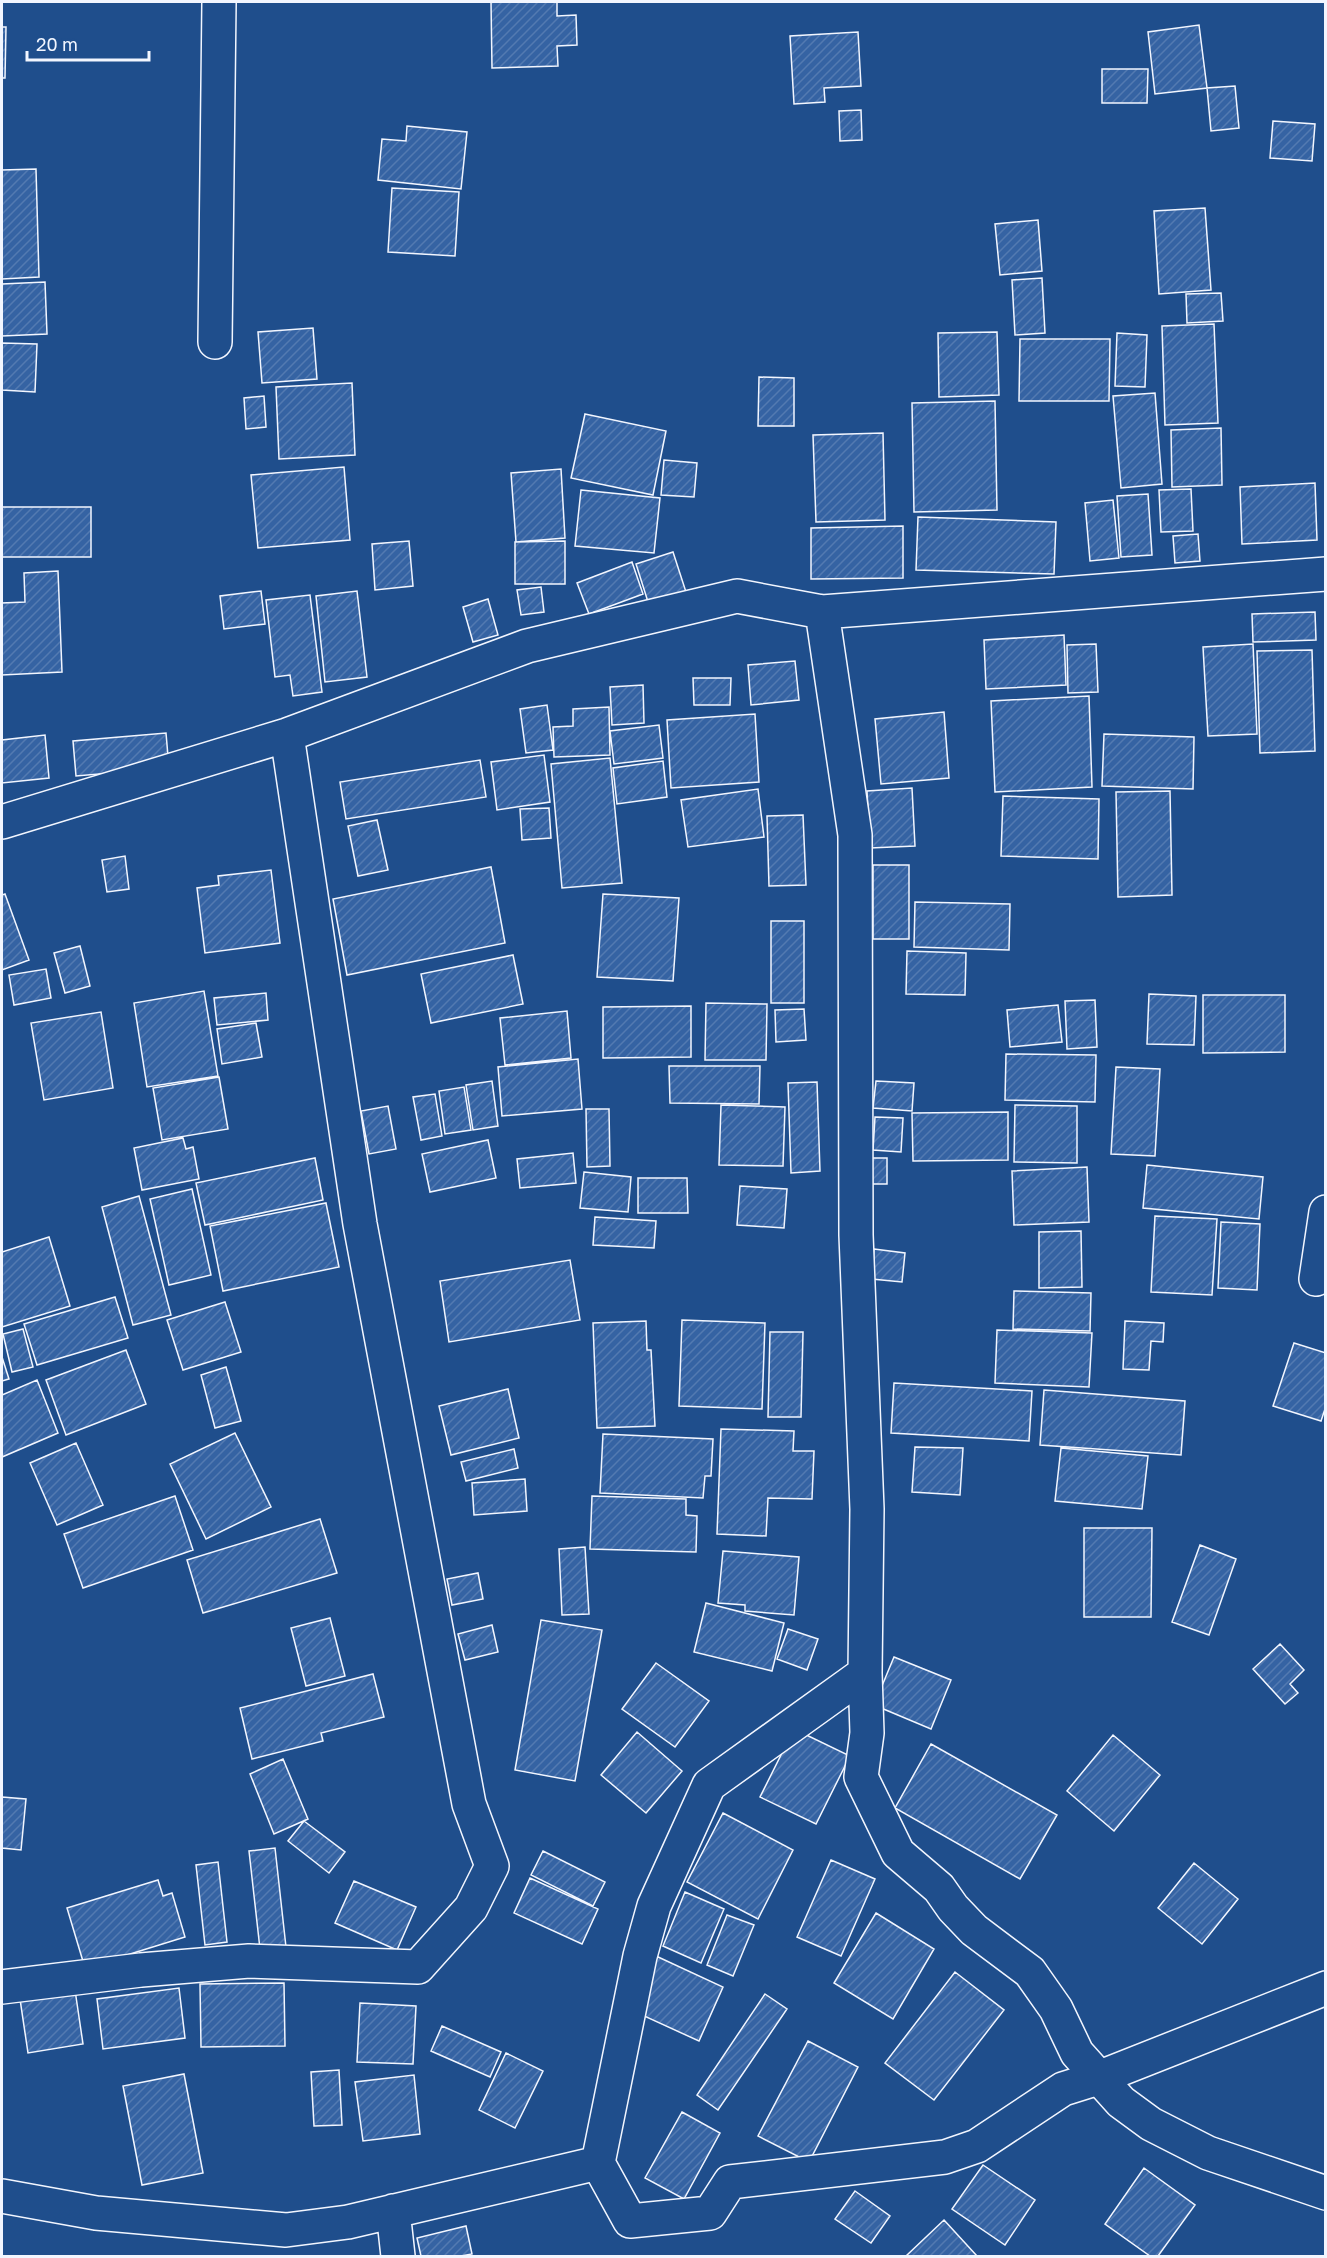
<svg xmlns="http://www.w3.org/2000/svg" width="1327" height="2258" viewBox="0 0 1327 2258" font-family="'Golos Text',sans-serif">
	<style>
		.building { fill: url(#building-hatch); stroke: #f2f6ff; stroke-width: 1.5 }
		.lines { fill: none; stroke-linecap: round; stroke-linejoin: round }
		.street-casing { stroke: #f2f6ff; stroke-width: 36 }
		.street { stroke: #1f4e8c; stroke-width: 33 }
	</style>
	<defs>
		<pattern id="building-hatch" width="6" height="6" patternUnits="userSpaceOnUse" patternTransform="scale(1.5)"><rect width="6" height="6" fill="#3563a3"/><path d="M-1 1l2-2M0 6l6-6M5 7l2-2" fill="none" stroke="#537ab1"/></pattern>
	</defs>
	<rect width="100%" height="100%" fill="#1f4e8c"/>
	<path class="building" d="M491,2H557V16L576,15L577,45L557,46L558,66L492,68Z
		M1199,25L1207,88L1155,94L1148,32Z
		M2,27H6L5,78H2Z
		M858,32L861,86L824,88L825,102L794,104L790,36Z
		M1102,69H1148L1147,103H1102Z
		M1235,86L1239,128L1211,131L1207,88Z
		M861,110L862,140L840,141L839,111Z
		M1273,121L1315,124L1312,161L1270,158Z
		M407,126L467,132L461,189L378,180L382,139L406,141Z
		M36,169L39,277L2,279V170Z
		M392,188L459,192L455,256L388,252Z
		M1205,208L1211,290L1159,294L1154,211Z
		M1038,220L1042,271L1000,275L995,224Z
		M1042,278L1045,333L1015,335L1012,280Z
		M45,282L47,334L2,336V284Z
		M1221,293L1223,321L1187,323L1186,294Z
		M1214,324L1218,423L1165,425L1162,326Z
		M313,328L317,379L262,383L258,332Z
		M997,332L999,395L939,397L938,333Z
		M1117,333L1147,335L1145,387L1115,386Z
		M1020,339H1110L1109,401H1019Z
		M2,343L37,344L35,392L2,390Z
		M759,377L794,378V426H758Z
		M352,383L355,455L279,459L276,387Z
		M1155,393L1162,484L1121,488L1113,396Z
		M264,396L266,427L246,429L244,398Z
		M995,401L997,510L914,512L912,403Z
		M585,414L666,431L653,495L571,478Z
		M1221,428L1222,485L1172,487L1171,430Z
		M883,433L885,520L816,522L813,435Z
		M664,460L697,463L694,497L661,495Z
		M344,467L350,540L258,548L251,475Z
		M561,469L565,538L516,542L511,473Z
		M1315,483L1317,540L1242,544L1240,487Z
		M1191,489L1193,531L1161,532L1159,490Z
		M581,490L660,498L654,553L575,546Z
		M1148,494L1152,555L1121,557L1117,496Z
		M1113,500L1119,558L1090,561L1085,503Z
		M2,507H91V557H2Z
		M918,517L1056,522L1054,574L916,570Z
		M903,526V578L811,579V528Z
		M1198,534L1200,561L1175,563L1173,536Z
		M409,541L413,586L375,590L372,544Z
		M565,541V584H515V542Z
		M673,552L686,592L649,605L636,564Z
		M632,562L643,594L589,614L577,583Z
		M58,571L62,672L2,675V603L25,602L24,573Z
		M541,587L544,612L521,615L517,590Z
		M261,591L265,624L224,629L220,596Z
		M357,591L367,677L325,682L316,596Z
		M310,595L322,692L293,696L290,675L275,677L266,600Z
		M488,599L498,635L473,642L463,607Z
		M1315,612L1316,640L1253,642L1252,614Z
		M1064,635L1066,685L986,689L984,640Z
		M1096,644L1098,692L1068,693L1067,645Z
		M1253,644L1257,734L1208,736L1203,647Z
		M1312,650L1315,751L1260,753L1257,651Z
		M795,661L799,700L751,705L748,665Z
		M693,678H731L730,705H694Z
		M643,685L644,723L612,725L610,687Z
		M1089,696L1092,787L995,792L991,701Z
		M547,705L553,750L526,753L520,709Z
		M609,707L610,755L554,757L553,727L573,726V709Z
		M944,712L949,778L881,784L875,719Z
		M755,714L759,782L671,788L667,720Z
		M659,725L663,758L614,764L610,731Z
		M166,733L169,768L76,776L73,741Z
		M1104,734L1194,737L1193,789L1102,786Z
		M45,735L49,778L2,783V740Z
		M544,755L550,802L497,810L491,762Z
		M610,758L622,883L562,888L551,764Z
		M480,760L486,797L346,819L340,782Z
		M663,761L667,797L617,804L613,768Z
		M912,788L915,846L870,848L867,791Z
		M758,789L764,837L688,847L681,800Z
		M1170,791L1172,895L1118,897L1116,792Z
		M1003,796L1099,799L1098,859L1001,856Z
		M549,808L551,838L522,840L520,809Z
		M803,815L806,885L769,886L767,816Z
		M377,820L388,870L358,876L348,826Z
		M125,856L129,889L107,892L102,860Z
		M873,865H909V939H873Z
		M491,867L505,943L347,975L333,899Z
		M271,870L280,943L205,953L197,888L219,885L218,876Z
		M5,894L29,960L2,970V895Z
		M603,894L679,898L673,981L597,977Z
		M915,902L1010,904L1009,950L914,947Z
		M771,921H804V1003H771Z
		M80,946L90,986L65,993L54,953Z
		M907,951L966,953L965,995L906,994Z
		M513,955L523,1004L431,1023L421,974Z
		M46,969L51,998L14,1005L9,975Z
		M204,991L218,1076L147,1087L134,1003Z
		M266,993L268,1020L217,1025L214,998Z
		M1149,994L1196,996L1194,1045L1147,1044Z
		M1203,995H1285V1052L1203,1053Z
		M1095,1000L1097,1047L1067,1049L1065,1001Z
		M706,1003L767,1004L766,1060H705Z
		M1058,1005L1062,1042L1010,1047L1007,1010Z
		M691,1006V1057L603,1058V1007Z
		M804,1009L806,1040L776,1042L775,1010Z
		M567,1011L571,1058L505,1065L500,1018Z
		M101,1012L113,1088L44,1100L31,1023Z
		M256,1023L262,1057L222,1064L217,1029Z
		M1006,1054L1096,1055L1095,1102L1005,1100Z
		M578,1059L582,1109L502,1116L498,1067Z
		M669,1066H760L759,1104L670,1103Z
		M1116,1067L1160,1069L1155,1156L1111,1154Z
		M219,1077L228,1129L162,1140L153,1088Z
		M492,1081L498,1126L473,1130L466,1085Z
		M876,1081L914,1083L912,1111L873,1108Z
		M817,1082L820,1171L791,1173L788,1083Z
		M464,1087L471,1130L445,1134L439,1091Z
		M435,1094L442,1136L421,1140L413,1097Z
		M721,1105L785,1107L783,1166L719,1165Z
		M1015,1105L1077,1106V1163L1014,1162Z
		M388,1106L396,1149L369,1154L361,1111Z
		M586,1109H609L610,1166L587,1167Z
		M1008,1112V1160L913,1161L912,1113Z
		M875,1117L903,1118L901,1152L873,1150Z
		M183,1138L186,1149L193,1147L199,1179L142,1190L134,1148Z
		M488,1140L496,1178L430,1192L422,1154Z
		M573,1153L576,1183L520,1188L517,1159Z
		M315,1158L323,1200L205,1225L196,1183Z
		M865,1158H887V1184H866Z
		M1147,1165L1263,1177L1259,1219L1143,1208Z
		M1087,1167L1089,1222L1014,1225L1012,1171Z
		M584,1172L631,1177L628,1212L580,1208Z
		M638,1178H687L688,1213H638Z
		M740,1186L787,1189L784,1228L737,1225Z
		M192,1189L211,1275L169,1285L150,1199Z
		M139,1196L171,1315L133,1325L102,1207Z
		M326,1203L339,1267L223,1291L210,1226Z
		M1155,1216L1217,1219L1212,1295L1151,1292Z
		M595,1217L656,1221L654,1248L593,1245Z
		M1221,1222L1260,1224L1257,1290L1218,1288Z
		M1081,1231L1082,1287L1039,1288V1232Z
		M49,1237L70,1306L2,1327V1252Z
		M874,1249L905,1253L902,1282L872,1279Z
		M570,1260L580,1320L449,1342L440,1281Z
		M1014,1291L1091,1293L1090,1331L1013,1329Z
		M115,1297L128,1338L37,1365L24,1324Z
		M225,1302L241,1352L183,1370L167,1320Z
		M682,1320L765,1323L762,1409L679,1406Z
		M646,1321L647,1350H651L655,1426L597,1428L593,1323Z
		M1125,1321L1164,1323L1163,1342L1151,1341L1149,1370L1123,1369Z
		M23,1329L33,1367L12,1372L3,1334Z
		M997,1330L1092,1333L1089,1387L995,1383Z
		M770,1332H803L801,1417H768Z
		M1294,1343L1326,1353V1406L1321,1421L1273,1406Z
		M126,1350L146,1404L66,1435L46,1380Z
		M2,1357L9,1379L2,1381Z
		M226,1367L241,1421L215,1428L201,1375Z
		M37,1380L58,1433L2,1457V1395Z
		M894,1383L1032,1391L1029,1441L891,1433Z
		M508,1389L519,1438L451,1455L439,1406Z
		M1044,1390L1185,1401L1181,1455L1040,1445Z
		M721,1429L794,1431L793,1451H814L812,1499L768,1498L766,1536L717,1534Z
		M235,1433L271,1507L206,1539L170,1464Z
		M603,1434L713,1439L711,1476H705L703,1498L600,1493Z
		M76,1443L103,1505L57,1525L30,1463Z
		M915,1447L963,1448L960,1495L912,1492Z
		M1061,1448L1148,1456L1142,1509L1055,1501Z
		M514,1449L518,1468L466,1481L461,1462Z
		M525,1479L527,1511L474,1515L472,1483Z
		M175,1496L193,1550L83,1588L64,1534Z
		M592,1496L686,1499V1515L697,1516L696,1552L590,1549Z
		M320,1519L337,1573L203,1613L187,1560Z
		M1084,1528H1152L1151,1617H1084Z
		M1200,1545L1236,1559L1209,1635L1172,1622Z
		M585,1547L589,1614L562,1615L559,1549Z
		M723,1551L799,1557L794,1615L745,1611V1605L718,1603Z
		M478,1573L483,1599L452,1605L447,1579Z
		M706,1603L784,1623L772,1671L694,1652Z
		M330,1618L345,1676L306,1686L291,1628Z
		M541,1620L602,1630L575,1781L515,1770Z
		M492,1625L498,1652L465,1660L458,1634Z
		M788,1629L818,1639L807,1670L777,1659Z
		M1280,1644L1304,1670L1290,1684L1298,1693L1285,1704L1253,1669Z
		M894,1657L951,1680L931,1729L874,1705Z
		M656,1663L709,1701L675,1747L622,1709Z
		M373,1674L384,1717L321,1733L323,1741L252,1759L240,1708Z
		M794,1729L850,1756L816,1824L760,1797Z
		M637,1732L682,1771L646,1813L601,1775Z
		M1113,1735L1160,1775L1114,1831L1067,1791Z
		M931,1744L1057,1815L1020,1879L895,1808Z
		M283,1759L308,1819L274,1834L250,1774Z
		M2,1797L26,1799L21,1850L2,1848Z
		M723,1813L793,1850L758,1919L687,1882Z
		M304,1821L345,1852L329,1873L288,1841Z
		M275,1848L286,1947L260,1949L249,1851Z
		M543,1851L605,1882L593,1906L531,1875Z
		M831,1860L875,1879L841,1956L797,1937Z
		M218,1862L227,1942L205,1945L196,1865Z
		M1194,1863L1238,1899L1202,1944L1158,1908Z
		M530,1878L598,1909L582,1944L514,1913Z
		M158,1880L163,1896L172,1893L185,1937L85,1968L67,1908Z
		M354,1881L416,1907L397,1950L335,1923Z
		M685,1892L724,1909L701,1963L663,1946Z
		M876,1913L934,1949L893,2019L834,1983Z
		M727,1915L754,1925L733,1976L707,1965Z
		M656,1956L723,1987L699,2041L631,2010Z
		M955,1972L1004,2010L934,2100L885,2063Z
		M284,1983L285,2046L201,2047L200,1984Z
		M179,1988L185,2038L103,2049L97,1999Z
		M75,1990L83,2044L28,2053L20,1999Z
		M765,1994L787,2009L718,2110L697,2095Z
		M360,2003L416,2006L413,2064L357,2062Z
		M442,2026L501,2052L490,2077L431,2051Z
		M808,2041L858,2067L809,2162L758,2136Z
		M506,2053L543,2071L515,2128L479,2110Z
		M339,2070L342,2125L314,2126L311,2072Z
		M184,2074L203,2173L142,2185L123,2086Z
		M414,2075L420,2134L363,2141L355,2082Z
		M682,2112L720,2133L684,2199L645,2178Z
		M983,2165L1035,2200L1005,2245L952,2209Z
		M1144,2168L1195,2205L1158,2256H1150L1105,2224Z
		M855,2191L890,2216L871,2243L835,2219Z
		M944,2220L977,2256H906Z
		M466,2226L472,2254L461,2256H421L417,2238Z"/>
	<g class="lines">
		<defs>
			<path id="street" d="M215,342L219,2
				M822,612L855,835L856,1235L867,1509L865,1673L867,1733L861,1777L898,1853L939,1888L953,1908L974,1930L1030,1972L1056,2009L1077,2053L1121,2102L1151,2124L1208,2153L1326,2193
				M2,822L287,735L527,646L737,596L822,612L1326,574
				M1316,1279L1326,1212
				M2,1987L141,1970L249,1961L418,1967L471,1908L492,1866L469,1804L360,1224L287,735
				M598,2163L640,1956L654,1906L709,1785L865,1673
				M2,2196L96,2213L286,2230L348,2222L598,2163L630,2221L710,2213L730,2182L945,2157L977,2146L1063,2089L1098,2078L1326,1988
				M393,2211L398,2256"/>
		</defs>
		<use href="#street" class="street-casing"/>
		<use href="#street" class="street"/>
	</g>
	<rect width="1327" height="2258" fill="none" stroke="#f2f6ff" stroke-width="6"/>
	<path d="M27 51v9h122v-9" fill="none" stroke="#f2f6ff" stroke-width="3"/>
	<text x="36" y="51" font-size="18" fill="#f2f6ff" stroke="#1f4e8c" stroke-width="4.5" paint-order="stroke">20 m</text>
</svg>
